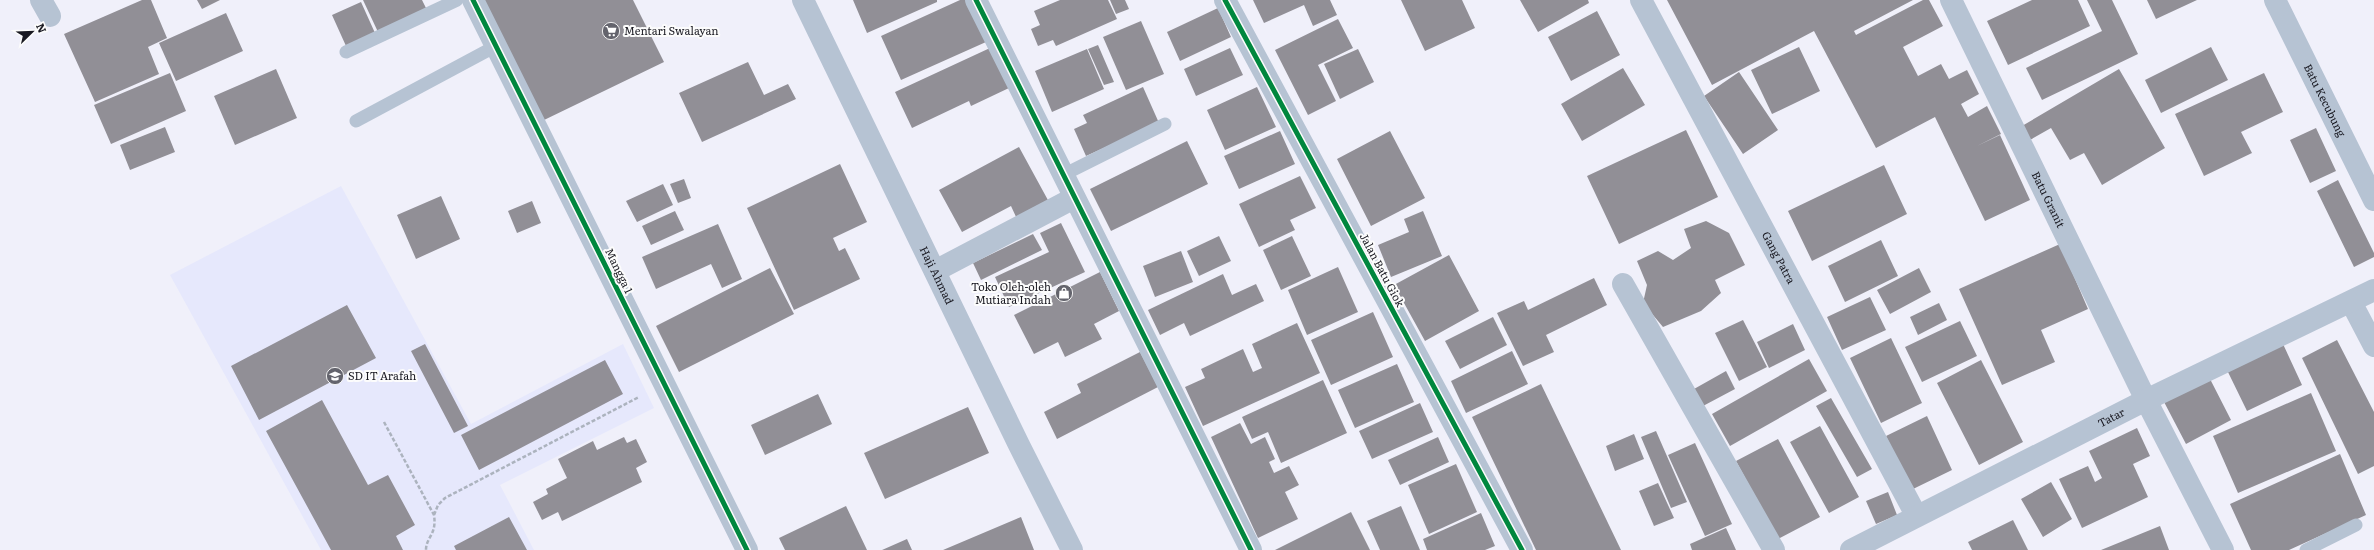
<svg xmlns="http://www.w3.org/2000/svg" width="2374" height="550" viewBox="0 0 2374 550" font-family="Literata,serif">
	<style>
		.built { fill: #e6e8fc }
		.building { fill: #918f96 }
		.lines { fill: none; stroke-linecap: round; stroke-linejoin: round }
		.path { stroke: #acb3be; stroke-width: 2.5; stroke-dasharray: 4 2; stroke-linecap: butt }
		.lane { stroke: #b6c3d3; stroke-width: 13 }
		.street { stroke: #b6c3d3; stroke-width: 22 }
		.cycleway-casing { stroke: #fcfcfc; stroke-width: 8 }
		.cycleway { stroke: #00873e; stroke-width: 5 }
		.labels { text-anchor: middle; stroke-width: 4; stroke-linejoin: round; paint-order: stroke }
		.poi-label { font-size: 11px; fill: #191921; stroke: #fcfcfc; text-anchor: start }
		.street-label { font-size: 11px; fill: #191921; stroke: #fcfcfc }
	</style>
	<rect width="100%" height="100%" fill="#f0f0fa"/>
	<path class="built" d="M341,186L471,424L623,344L654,408L500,485L534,550H321L170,275Z"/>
	<path class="building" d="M142,0H151L167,38L148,47L159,74L95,102L64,34Z
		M197,0H220L202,9Z
		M363,0H422L427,10L378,32Z
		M483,0H633L664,62L542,121Z
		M853,0H937V2L867,33Z
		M960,0H967L986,42L901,80L881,36Z
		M1060,0H1108L1117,19L1056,46L1053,40L1038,46L1031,29L1040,25L1034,11Z
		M1110,0H1125L1129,9L1116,14Z
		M1253,0H1330L1337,15L1313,26L1304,5L1264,23Z
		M1401,0H1462L1475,28L1425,51Z
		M1520,0H1588L1589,3L1538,32Z
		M1667,0H1913L1854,31L1856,35L1923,0H1929L1943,26L1903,47L1918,76L1941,64L1949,79L1967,70L1979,94L1961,104L1968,117L1987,106L2001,134L1977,146L2000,135L2030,200L1985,221L1935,117L1876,148L1814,31L1712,85Z
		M2032,0H2078L2090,26L2008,65L1987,21Z
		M2087,0H2112L2138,54L2042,100L2026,68L2102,31Z
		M2147,0H2197L2156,19Z
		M361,2L375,33L346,46L332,15Z
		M1218,8L1231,37L1180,61L1167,32Z
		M1597,11L1620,55L1571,81L1548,37Z
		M226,13L243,51L176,81L159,43Z
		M1338,19L1353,48L1318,65L1336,101L1308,115L1275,50Z
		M1141,21L1164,74L1126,90L1103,37Z
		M1098,45L1114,82L1104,85L1088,49Z
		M1799,47L1820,91L1772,114L1751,70Z
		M2211,47L2228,80L2161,113L2145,80Z
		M990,48L1009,88L971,106L969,101L912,128L895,92Z
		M1230,48L1243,75L1196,96L1184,69Z
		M1087,49L1104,89L1052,112L1035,71Z
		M1358,49L1374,82L1340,99L1324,64Z
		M748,62L764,95L788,84L796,99L702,142L679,93Z
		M1623,68L1645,105L1582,141L1561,104Z
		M276,69L297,118L235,145L214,96Z
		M2119,69L2165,148L2102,185L2084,153L2070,160L2051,128L2030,140L2022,126Z
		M1739,72L1778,130L1743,154L1704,96Z
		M170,73L186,111L111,144L94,105Z
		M2264,73L2283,112L2241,132L2252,153L2204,176L2175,114Z
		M1143,87L1159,123L1086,156L1074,129L1087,123L1083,115Z
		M1257,87L1276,127L1225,150L1207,110Z
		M165,127L175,152L130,170L120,145Z
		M2316,128L2336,171L2310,183L2290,140Z
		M1686,130L1718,197L1619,244L1587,176Z
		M1280,131L1295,164L1239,189L1224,156Z
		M1390,131L1425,198L1371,226L1337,159Z
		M1187,141L1208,184L1111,231L1090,189Z
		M1019,147L1049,202L1017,219L1011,206L962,232L939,190Z
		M840,164L867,222L833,238L839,251L845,248L860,279L794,310L747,208Z
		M1884,165L1907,214L1812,261L1788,211Z
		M1300,176L1316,208L1290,220L1295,230L1259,247L1239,204Z
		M684,179L691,198L678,203L670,184Z
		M2338,180L2374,253V257L2354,267L2317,191Z
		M663,184L673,205L637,222L626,201Z
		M441,196L460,239L416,259L397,215Z
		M532,201L541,223L517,233L508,211Z
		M675,211L684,230L651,245L642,226Z
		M1423,211L1442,256L1391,277L1378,245L1409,232L1404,219Z
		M1706,221L1729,233L1745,265L1715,280L1721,293L1701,311L1663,327L1643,303L1647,285L1637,261L1658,251L1673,260L1691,248L1684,229Z
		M1061,223L1085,272L1009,307L995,277L1049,252L1040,233Z
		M718,224L742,279L722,288L711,264L656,289L642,257Z
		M1033,234L1042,250L981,280L973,263Z
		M1219,236L1231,261L1199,276L1187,251Z
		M1292,236L1311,276L1281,290L1263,250Z
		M1881,240L1898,276L1845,302L1828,266Z
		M2060,244L2088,309L2041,330L2055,362L2002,385L1959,289Z
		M1181,251L1193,282L1155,297L1143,266Z
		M1449,255L1479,311L1425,341L1394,285Z
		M1338,267L1358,312L1307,335L1288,290Z
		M770,268L794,314L679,372L656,326Z
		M1919,268L1931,292L1890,314L1877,290Z
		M1100,272L1119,311L1094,324L1102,339L1065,357L1058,342L1034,354L1014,315Z
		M1223,274L1232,295L1256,284L1264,301L1190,336L1184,323L1160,335L1148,310Z
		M1594,278L1607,305L1546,335L1554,352L1523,366L1497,313L1524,301L1528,310Z
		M1870,297L1886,330L1842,350L1827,317Z
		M1939,303L1947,320L1918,335L1910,317Z
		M347,305L376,358L259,420L231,366Z
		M1373,312L1393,357L1331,385L1311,340Z
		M1493,317L1507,345L1460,369L1445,341Z
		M1743,320L1767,367L1739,381L1715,333Z
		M1960,321L1977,356L1922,382L1905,347Z
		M1297,323L1320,373L1203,426L1185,387L1205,378L1201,369L1243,349L1253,372L1262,368L1252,344Z
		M1793,324L1805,350L1769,368L1757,342Z
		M1891,338L1922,403L1881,423L1850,358Z
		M2337,340L2374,412V466L2358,474L2302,358Z
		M425,344L468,426L454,433L411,351Z
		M2283,344L2302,385L2247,411L2227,370Z
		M1512,351L1528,384L1466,413L1451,381Z
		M1140,352L1158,387L1057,439L1044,412L1081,393L1077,384Z
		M1809,359L1827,391L1730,446L1712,414Z
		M605,360L623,394L479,470L461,435Z
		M1981,360L2023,442L1979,465L1937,383Z
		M1397,364L1414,402L1355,428L1338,390Z
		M1726,371L1735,389L1703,406L1694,389Z
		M2209,377L2231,420L2186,444L2163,400Z
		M1323,380L1347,433L1281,463L1268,432L1252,439L1242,417Z
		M1541,384L1621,550H1536L1472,417Z
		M2311,393L2336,451L2238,493L2213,436Z
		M818,394L832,424L765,455L751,425Z
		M1831,398L1872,469L1857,477L1816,406Z
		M322,400L368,485L388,475L415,525L396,536L403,550H331L266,431Z
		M1420,403L1433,432L1372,459L1359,431Z
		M968,407L989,453L885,499L864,453Z
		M1927,416L1952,470L1911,490L1886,436Z
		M1240,423L1251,444L1265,437L1275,459L1269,462L1274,473L1289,466L1299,485L1285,492L1298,519L1258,538L1211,437Z
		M1820,426L1859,497L1829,513L1790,442Z
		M2137,428L2150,456L2133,464L2148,497L2082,528L2059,479L2088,466L2095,482L2102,478L2089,451Z
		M1656,431L1687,502L1671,508L1641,437Z
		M1634,434L1644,459L1615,471L1606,446Z
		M624,437L627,443L636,439L647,462L636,468L642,482L562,521L558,512L542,520L533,502L548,494L546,489L567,478L558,459L593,441L597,450Z
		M1438,437L1449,462L1400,485L1388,460Z
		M1778,439L1820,517L1778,539L1736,461Z
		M1695,443L1732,524L1705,536L1668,455Z
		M2340,454L2366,515L2289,550H2251L2230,504Z
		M1456,464L1477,512L1429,534L1408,485Z
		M2051,482L2072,519L2043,537L2021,499Z
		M1658,483L1674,518L1654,526L1639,491Z
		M1888,492L1897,515L1876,524L1866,501Z
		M846,506L867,550H785L779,538Z
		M1401,506L1420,550H1380L1367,521Z
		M1351,512L1370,550H1275Z
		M1481,513L1495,546L1485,550H1427L1423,539Z
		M509,517L527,550H456L454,546Z
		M1021,517L1034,550H943Z
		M2013,520L2028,550H1972L1968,542Z
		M2160,526L2169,550H2101Z
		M1726,528L1736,550H1692L1690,544Z
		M907,539L912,550H882Z"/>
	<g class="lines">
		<path class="path" d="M384,422L434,515C437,535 426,537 426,550
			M434,515L438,505L445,498L639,397"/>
		<path class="lane" d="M346,52L457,0
			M356,121L496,46
			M1063,175L1165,124
			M2306,550L2356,525"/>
		<g class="street">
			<path d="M41,0L50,16"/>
			<path d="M473,0L747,550"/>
			<path id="s1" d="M803,0L1019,445L1072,550"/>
			<path d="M976,0L1251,550"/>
			<path d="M1225,0L1522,550"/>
			<path id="s2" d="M1641,0L1916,515"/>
			<path id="s3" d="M1951,0L2146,400L2223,550"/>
			<path id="s4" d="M2275,0L2374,200"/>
			<path d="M935,271L1074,198"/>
			<path d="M1623,284L1774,550"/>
			<path d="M2351,302L2374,346"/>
			<path id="s5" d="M1851,550L2146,400L2374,290"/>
		</g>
		<defs>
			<path id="cycleway" d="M473,0L747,550
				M976,0L1251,550
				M1225,0L1522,550"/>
		</defs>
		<use href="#cycleway" class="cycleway-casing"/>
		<use href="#cycleway" class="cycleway"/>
	</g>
	<defs>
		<symbol id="supermarket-disc" viewBox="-11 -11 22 22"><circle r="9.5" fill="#64646d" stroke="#fcfcfc"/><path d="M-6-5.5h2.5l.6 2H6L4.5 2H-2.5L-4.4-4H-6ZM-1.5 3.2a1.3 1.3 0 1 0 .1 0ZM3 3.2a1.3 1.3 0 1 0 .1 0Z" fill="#fff"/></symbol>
		<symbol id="shop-disc" viewBox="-11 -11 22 22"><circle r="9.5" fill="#64646d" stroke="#fcfcfc"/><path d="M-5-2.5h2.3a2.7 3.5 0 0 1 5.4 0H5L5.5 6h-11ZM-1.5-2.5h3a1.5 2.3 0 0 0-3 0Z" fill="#fff"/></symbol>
		<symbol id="school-disc" viewBox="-11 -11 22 22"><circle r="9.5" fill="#64646d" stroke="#fcfcfc"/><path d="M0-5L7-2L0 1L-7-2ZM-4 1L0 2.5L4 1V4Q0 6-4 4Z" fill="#fff"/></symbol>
	</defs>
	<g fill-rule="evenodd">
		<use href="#supermarket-disc" x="601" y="21" width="20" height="20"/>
		<use href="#shop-disc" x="1054" y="283" width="20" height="20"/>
		<use href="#school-disc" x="325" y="366" width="20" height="20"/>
	</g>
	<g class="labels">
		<g class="poi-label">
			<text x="624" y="35">Mentari Swalayan</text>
			<text x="1051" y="291" text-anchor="end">Toko Oleh-oleh<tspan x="1051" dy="13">Mutiara Indah</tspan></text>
			<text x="348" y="380">SD IT Arafah</text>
		</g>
		<g class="street-label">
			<text dy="4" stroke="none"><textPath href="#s4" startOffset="112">Batu Kecubung</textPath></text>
			<text dy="4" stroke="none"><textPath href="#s3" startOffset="222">Batu Granit</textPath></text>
			<text dy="4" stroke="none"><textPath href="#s2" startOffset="292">Gang Patra</textPath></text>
			<text transform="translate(1382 270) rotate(62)" y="4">Jalan Batu Giok</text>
			<text transform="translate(619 271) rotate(64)" y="4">Mangga 1</text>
			<text dy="4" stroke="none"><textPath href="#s1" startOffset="306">Haji Ahmad</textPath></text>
			<text dy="4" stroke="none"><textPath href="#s5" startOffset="292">Tatar</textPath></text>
		</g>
	</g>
	<g transform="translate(32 32) rotate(67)" stroke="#fcfcfc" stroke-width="3" paint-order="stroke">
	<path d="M0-3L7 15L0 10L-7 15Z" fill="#191921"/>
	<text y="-6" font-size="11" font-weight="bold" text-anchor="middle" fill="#191921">N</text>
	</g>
</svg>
